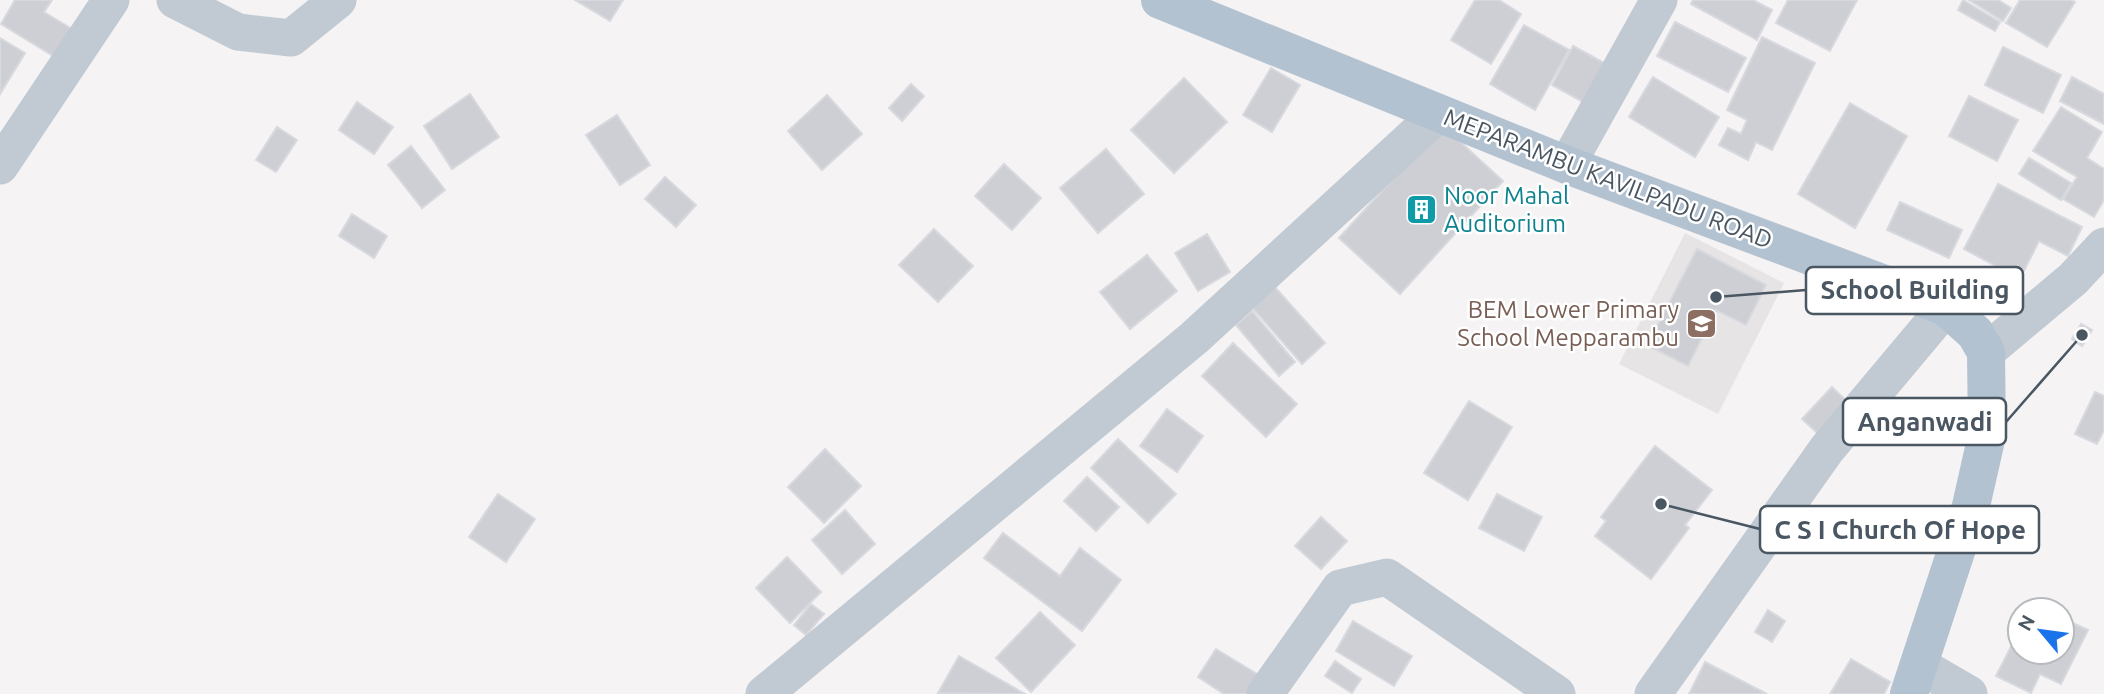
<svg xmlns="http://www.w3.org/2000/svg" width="2104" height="694" viewBox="0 0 2104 694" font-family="Ubuntu,sans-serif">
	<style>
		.education { fill: #e6e4e5 }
		.building { fill: #cdcfd5; stroke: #d7d9de; stroke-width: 2 }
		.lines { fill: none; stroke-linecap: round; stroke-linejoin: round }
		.minor { stroke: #c1cad2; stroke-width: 37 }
		.major { stroke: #b3c2d1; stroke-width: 38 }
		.labels { text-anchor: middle; stroke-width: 5; stroke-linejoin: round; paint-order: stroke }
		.street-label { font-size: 24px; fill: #4a5661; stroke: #fff }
		.culture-label { font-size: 24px; fill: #0d838f; stroke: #fff; text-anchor: start }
		.education-label { font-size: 24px; fill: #785e54; stroke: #fff; text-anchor: end }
		.leader { fill: none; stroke: #4a5661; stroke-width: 2.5 }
		.callout-dot { fill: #4a5661; stroke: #fff; stroke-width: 2.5 }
		.callout { fill: #fff; stroke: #4a5661; stroke-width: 2.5 }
		.callout-label { font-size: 26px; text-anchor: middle; font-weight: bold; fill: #4a5661 }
	</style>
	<rect width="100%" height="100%" fill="#f5f3f3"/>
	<path class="education" d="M1685,233L1784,283L1718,414L1619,364Z"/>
	<path class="building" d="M15,0H52L44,12L72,29L55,57L1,24Z
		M575,0H623L610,21Z
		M1475,0H1499L1521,14L1491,64L1451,40Z
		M1693,0H1753L1772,10L1757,40L1691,4Z
		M1788,0H1857L1830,51L1776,23Z
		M1963,0L2000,22L1995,31L1958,10Z
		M1969,0H1998L2011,8L2003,21Z
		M2020,0H2071L2075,2L2047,47L2006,23Z
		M1675,22L1746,58L1728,92L1657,56Z
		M1524,25L1569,50L1535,110L1490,84Z
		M1762,37L1815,63L1772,150L1756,142L1748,160L1719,145L1728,128L1741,134L1747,120L1727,110Z
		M0,38L25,53L0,94Z
		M1573,46L1617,70L1596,109L1552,85Z
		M2003,47L2061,75L2043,113L1985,85Z
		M1271,68L1300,85L1272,132L1243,115Z
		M1653,77L1719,117L1695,157L1629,117Z
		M2072,77L2104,94V124L2060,101Z
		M1184,78L1227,122L1174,173L1131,130Z
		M911,84L924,96L902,121L889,108Z
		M470,94L499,137L452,169L424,126Z
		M827,95L862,134L822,170L788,131Z
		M1969,96L2018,120L1997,161L1949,136Z
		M357,102L393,127L374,154L339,130Z
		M1850,103L1907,136L1855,228L1798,194Z
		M2061,107L2102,132L2087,158L2104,169V200L2094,217L2063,199L2077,177L2033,151Z
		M617,115L650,165L620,185L586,135Z
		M1442,125L1503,181L1400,294L1339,238Z
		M277,127L297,140L276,172L256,160Z
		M411,146L445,190L422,208L388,165Z
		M1106,149L1144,194L1098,233L1060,188Z
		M2029,158L2071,183L2061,200L2019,174Z
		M1004,164L1041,198L1012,230L975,196Z
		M665,177L696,205L676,227L645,199Z
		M1998,184L2082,227L2068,256L2039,241L2020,279L1964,249Z
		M1900,202L1962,230L1949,258L1887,230Z
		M352,214L387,236L374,258L339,236Z
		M934,229L973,266L938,302L899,265Z
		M1207,234L1230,272L1198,291L1175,253Z
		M1697,249L1766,285L1746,325L1716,310L1688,366L1647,345Z
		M1147,255L1177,291L1130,329L1100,292Z
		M1272,284L1325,343L1302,364L1249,304Z
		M1252,311L1295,362L1279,376L1236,325Z
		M2081,324L2092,330L2082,346L2072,339Z
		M1233,343L1297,404L1266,437L1202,376Z
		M1832,387L1854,408L1825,440L1802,419Z
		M2095,392L2104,396V430L2097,444L2075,434Z
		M1469,401L1512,427L1468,500L1424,473Z
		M1167,409L1203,436L1177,472L1140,446Z
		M1118,439L1176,494L1148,523L1091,468Z
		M1655,446L1712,490L1685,525L1689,528L1651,579L1595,536L1606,521L1601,517Z
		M825,449L861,486L824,523L788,487Z
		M1087,477L1119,507L1096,531L1064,501Z
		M498,494L535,519L506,562L469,537Z
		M1497,494L1542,517L1524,551L1479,528Z
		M845,510L875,544L842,574L812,540Z
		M1321,517L1347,541L1321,569L1295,546Z
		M1003,533L1060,576L1080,548L1121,580L1082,631L984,558Z
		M787,557L821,592L790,623L756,588Z
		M811,604L824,614L806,635L794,625Z
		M1768,610L1785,621L1772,642L1755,632Z
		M1040,612L1075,645L1031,692L996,658Z
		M2062,618L2088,630L2061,684L2040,674L2031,693L1996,676L2020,629V652H2062Z
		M1353,621L1412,656L1394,686L1336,651Z
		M1216,649L1262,677L1251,694H1224L1198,677Z
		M959,656L1025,694L938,693Z
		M1851,659L1890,682L1884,694H1830Z
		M1335,661L1361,679L1352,693L1325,676Z
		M1705,662L1767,694H1689Z"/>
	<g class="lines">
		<path class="minor" d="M175,0L238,32L291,38L338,0
			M1567,165L1659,0
			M0,166L111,0
			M1986,352L2073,279L2104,246
			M1919,665L1969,694
			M764,694L1194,338L1438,114
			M1265,694L1340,588L1387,577L1557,694
			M1653,694L1827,449L1946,307"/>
		<path class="major" d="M1160,0L1567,165L1946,307L1975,333L1986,352L1987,435L1971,506L1909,694"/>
	</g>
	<defs>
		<symbol id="building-square" viewBox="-11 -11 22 22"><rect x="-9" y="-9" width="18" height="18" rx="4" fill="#0f9aa8" stroke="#fff"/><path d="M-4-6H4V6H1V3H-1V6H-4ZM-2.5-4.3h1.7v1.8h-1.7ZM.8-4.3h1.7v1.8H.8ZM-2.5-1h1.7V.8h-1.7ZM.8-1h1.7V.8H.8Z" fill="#fff"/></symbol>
		<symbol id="school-square" viewBox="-11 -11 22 22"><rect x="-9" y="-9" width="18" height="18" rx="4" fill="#8d6e63" stroke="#fff"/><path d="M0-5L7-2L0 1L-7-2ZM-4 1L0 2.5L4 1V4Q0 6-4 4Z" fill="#fff"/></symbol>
	</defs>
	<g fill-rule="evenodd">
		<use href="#building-square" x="1404" y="192" width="35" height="35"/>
		<use href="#school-square" x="1684" y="306" width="35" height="35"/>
	</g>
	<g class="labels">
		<g class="street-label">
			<text transform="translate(1608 179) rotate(21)" y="8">MEPARAMBU KAVILPADU ROAD</text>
		</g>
		<g class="culture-label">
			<text x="1444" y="204">Noor Mahal<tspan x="1444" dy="28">Auditorium</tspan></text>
		</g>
		<g class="education-label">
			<text x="1679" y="318">BEM Lower Primary<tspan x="1679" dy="28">School Mepparambu</tspan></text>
		</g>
	</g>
	<path class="leader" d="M1716 297L1806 290M2082 335L2006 422M1661 504L1760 529"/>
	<g class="callout-dot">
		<circle cx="1716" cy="297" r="7"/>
		<circle cx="2082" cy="335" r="7"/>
		<circle cx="1661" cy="504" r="7"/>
	</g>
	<g class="callout">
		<rect x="1806" y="267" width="217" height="47" rx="7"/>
		<rect x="1843" y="398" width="163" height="47" rx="7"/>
		<rect x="1760" y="506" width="279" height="47" rx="7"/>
	</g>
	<g class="callout-label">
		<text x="1915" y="299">School Building</text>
		<text x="1925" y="431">Anganwadi</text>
		<text x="1900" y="539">C S I Church Of Hope</text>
	</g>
	<g transform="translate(2041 631) rotate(299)"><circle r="33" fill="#ffffff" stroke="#b7bbc0" stroke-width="2"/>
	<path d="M0-5L12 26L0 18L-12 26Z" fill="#1a73e8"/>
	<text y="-10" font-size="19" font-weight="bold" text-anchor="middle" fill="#4a5661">N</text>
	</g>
</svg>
